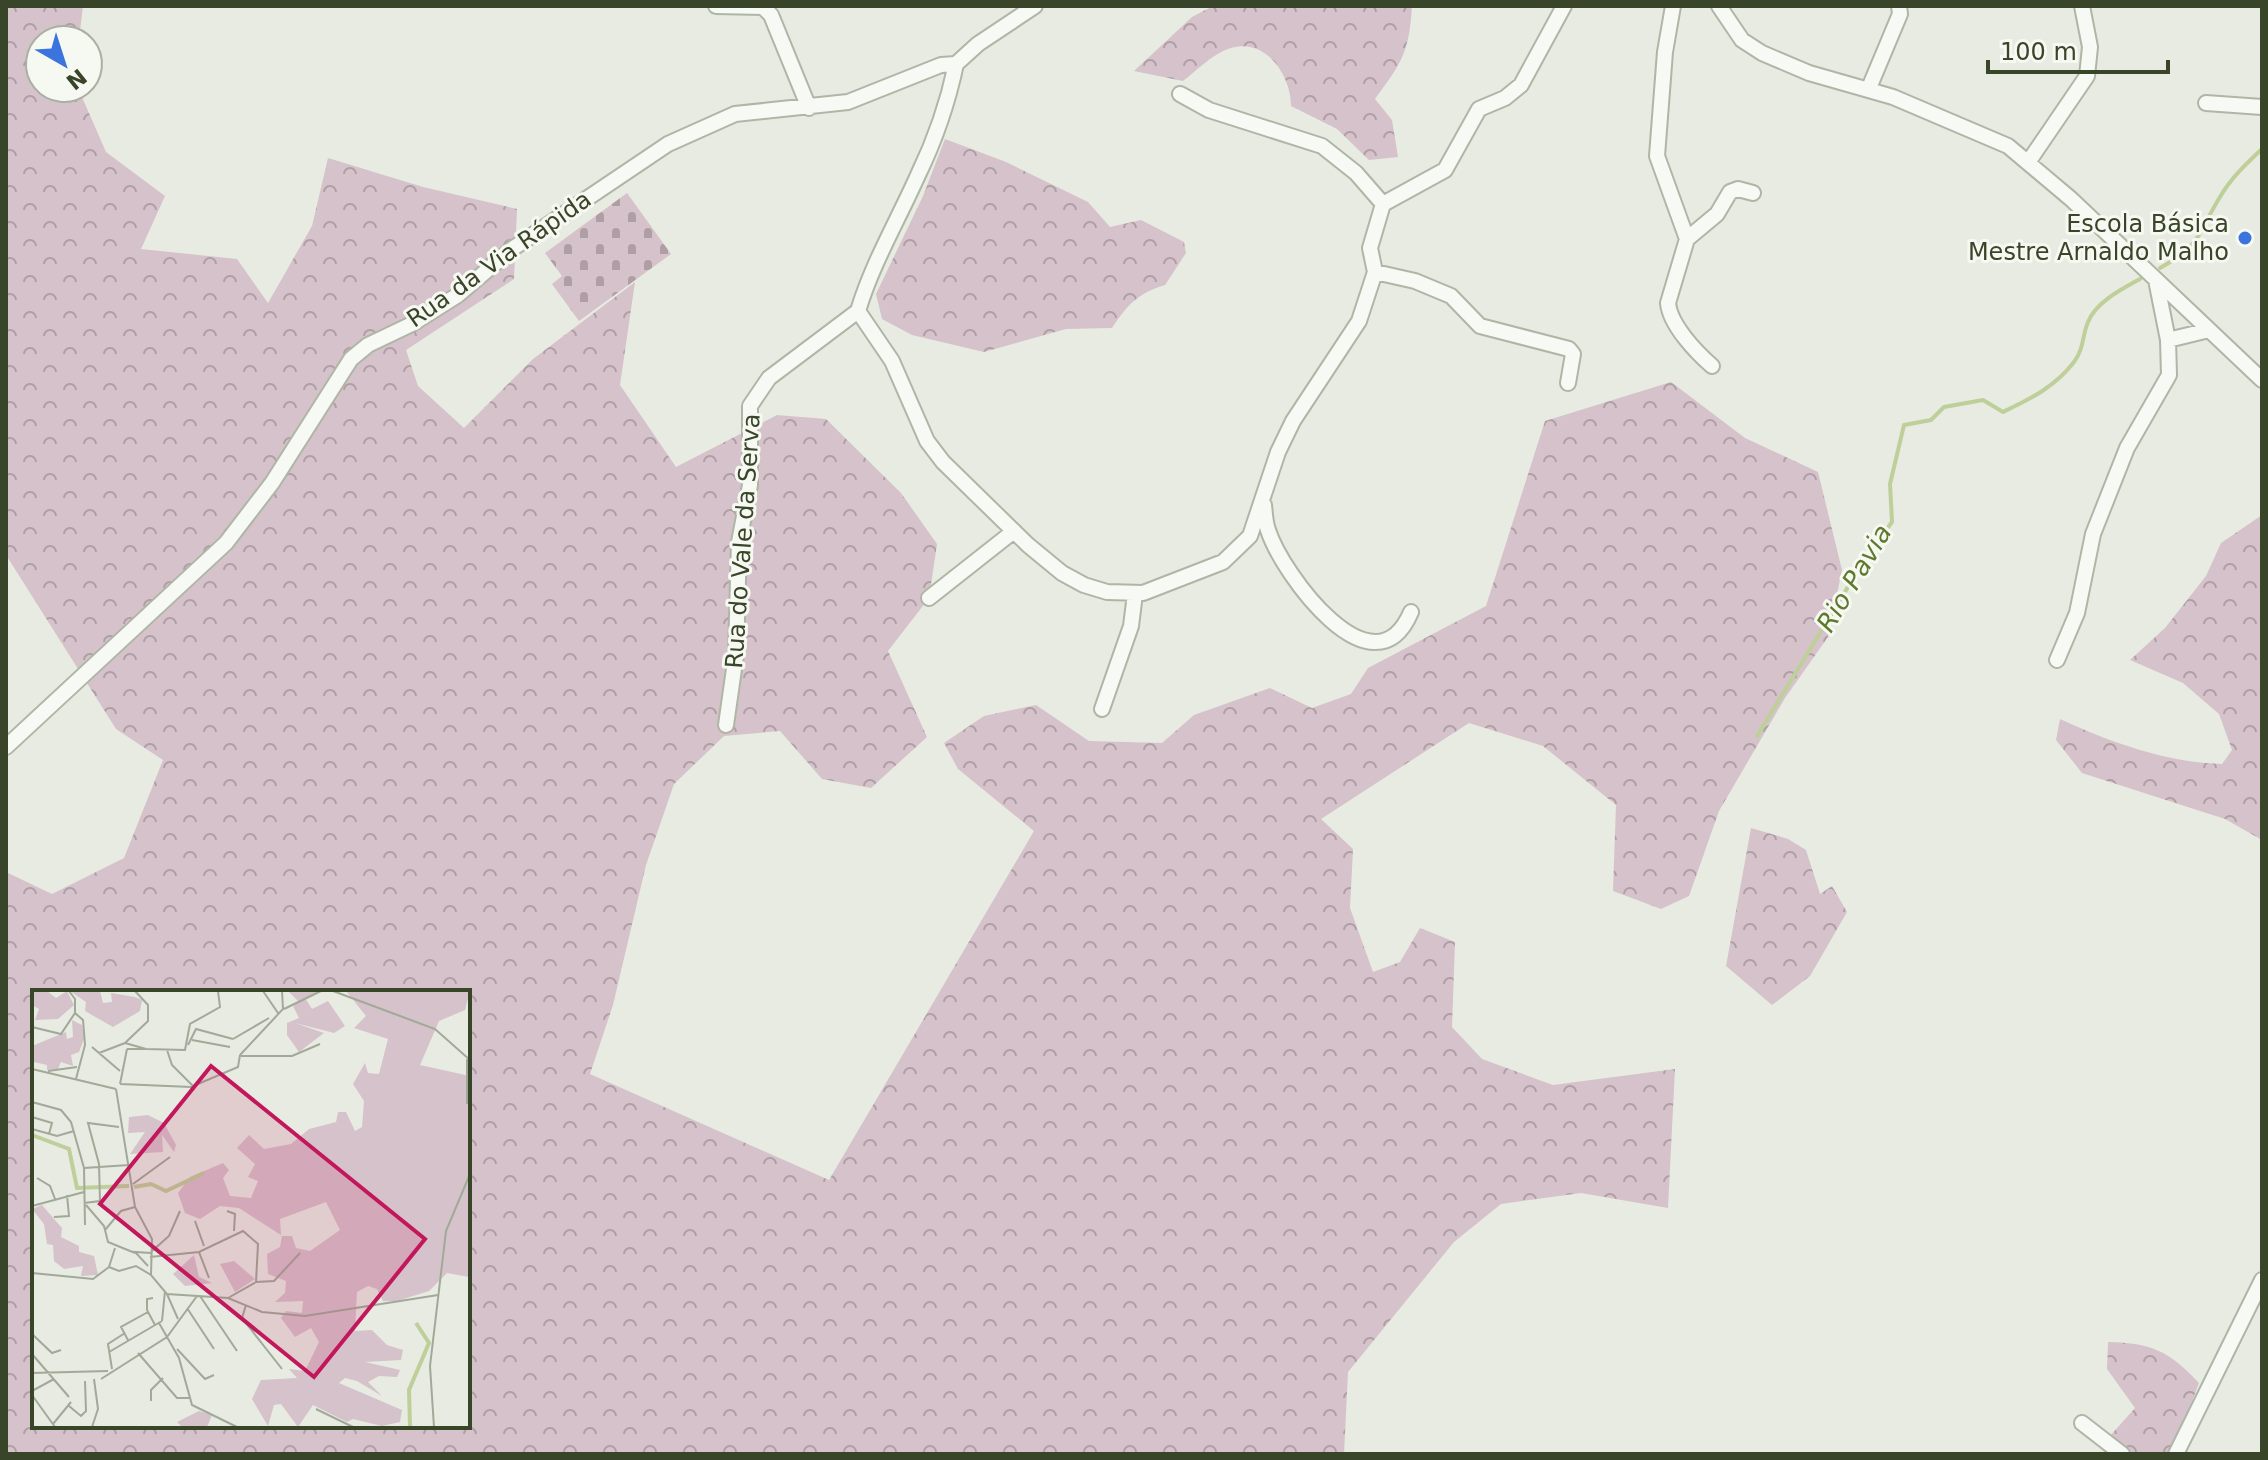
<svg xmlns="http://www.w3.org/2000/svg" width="2268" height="1460" viewBox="0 0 2268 1460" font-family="'DejaVu Sans',sans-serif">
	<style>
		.forest { fill: url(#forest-crowns); fill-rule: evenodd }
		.cemetery { fill: url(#cemetery-stones) }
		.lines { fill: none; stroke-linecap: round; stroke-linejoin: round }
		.stream { stroke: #becf99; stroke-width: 4 }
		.minor-casing { stroke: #afb6a6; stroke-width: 18 }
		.minor { stroke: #f7f9f5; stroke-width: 14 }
		.poi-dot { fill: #3b74dc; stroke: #f6f8f2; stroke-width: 3 }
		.labels { text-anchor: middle; stroke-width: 6; stroke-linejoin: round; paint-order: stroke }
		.poi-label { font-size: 24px; fill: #394528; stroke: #f6f8f2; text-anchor: end }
		.street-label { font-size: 24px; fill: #394528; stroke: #f6f8f2 }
		.water-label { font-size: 26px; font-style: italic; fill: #5e792c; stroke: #f6f8f2 }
		.inset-river { fill: none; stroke: #becf99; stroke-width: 4 }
		.inset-road { fill: none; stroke: #a1a998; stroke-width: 2 }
		.view { fill: #c2185b; fill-opacity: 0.15; stroke: #c2185b; stroke-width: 4 }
		.inset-edge { fill: none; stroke: #394528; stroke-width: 4 }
	</style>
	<defs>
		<pattern id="forest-crowns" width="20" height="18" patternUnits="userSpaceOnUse" patternTransform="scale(2)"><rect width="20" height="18" fill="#d6c2cb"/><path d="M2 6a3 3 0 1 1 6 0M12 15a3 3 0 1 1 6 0" fill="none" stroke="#af9fa5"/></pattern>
		<pattern id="cemetery-stones" width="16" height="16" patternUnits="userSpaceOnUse" patternTransform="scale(2)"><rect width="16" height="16" fill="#d6c2cb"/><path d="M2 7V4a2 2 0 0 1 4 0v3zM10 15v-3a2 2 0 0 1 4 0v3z" fill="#af9fa5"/></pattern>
	</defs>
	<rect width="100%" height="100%" fill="#e7ebe2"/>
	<path class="forest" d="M6,6H83L79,40H40V88H78L106,152L165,196L141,249L237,259L268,303L312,226L328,158L423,187L517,209L514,279L406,350L418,386L464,428L533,359L635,282L620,385L676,467L777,415L826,419L901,493L937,544L929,598L888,651L927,737L871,788L822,779L780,731L724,736L674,784L646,865L613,1005L590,1074L829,1180L1034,831L958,769L944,743L984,716L1036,705L1089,741L1162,743L1194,715L1270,688L1312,708L1351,694L1368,668L1486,606L1545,421L1671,382L1745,438L1818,472L1842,570L1828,637L1785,698L1719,811L1689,896L1661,909L1613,891L1616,805L1543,746L1469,723L1321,819L1353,849L1350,908L1373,972L1400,962L1420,928L1455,942L1452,1027L1482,1059L1553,1085L1675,1069L1668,1208L1581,1193L1501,1204L1454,1242L1348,1372L1344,1454H6V872L52,894L124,858L163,760L116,729L6,555ZM34,992H468V1426H34Z
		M1213,6H1412C1409,53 1402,62 1375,99L1392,120L1398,157L1369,160L1337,129L1291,106C1291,76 1267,38 1231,48C1215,52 1196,71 1183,81L1134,71L1192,17Z
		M945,139L1006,162L1088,202L1110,227L1141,220L1184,242L1186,253L1165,285C1138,293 1127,305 1112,328L1066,329L984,352L912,335L882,319L876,294L923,196Z
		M2262,515V840L2225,819L2082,773L2056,740L2060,719C2113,743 2164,762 2222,764L2232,750L2219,714L2183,683L2130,660L2165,628L2206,576L2221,543Z
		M1751,828L1788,839L1806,850L1820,894L1832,886L1847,912L1810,976L1772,1005L1726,966Z
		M2108,1342C2152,1343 2169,1351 2199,1383L2176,1443L2166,1454H2131L2110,1436L2135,1408L2107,1369Z"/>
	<path class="cemetery" d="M627,193L671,254L579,321L552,284L562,276L545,253Z"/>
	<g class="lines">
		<path class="stream" d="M2160,268C2203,244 2197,234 2220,197C2231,178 2246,164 2262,149
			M1757,736L1865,559L1892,522L1890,484L1904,425L1931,420L1944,407L1983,400L2003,412C2030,399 2055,387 2074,362C2084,349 2082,336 2088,322C2096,302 2122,289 2140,279"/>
		<defs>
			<path id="minor" d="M716,6L763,7L771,15L809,108
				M1673,6L1665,52L1657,156L1687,239L1668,303C1670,325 1696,352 1712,366
				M1719,6L1742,40L1762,53L1809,73L1893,97L2008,146L2071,199L2262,380
				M1869,88L1900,14L1899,6
				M1180,94L1209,110L1322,146L1356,173L1383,204
				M2206,103L2262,107
				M2029,161L2087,76L2090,47L2082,6
				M1687,239L1717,214L1730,192L1738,189L1753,193
				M1375,272L1415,281L1451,296L1480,326L1569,349L1573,354L1568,383
				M858,311L892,361L927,441L943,462L1028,545L1062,573L1084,585L1107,592L1143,593L1223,562L1250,536L1278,452L1293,421L1359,321L1375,272L1370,248L1383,204L1445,170L1479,109L1505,98L1521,85L1564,6
				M858,311C872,264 898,220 918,175C935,140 948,102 956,64
				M2168,340L2209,330
				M1264,505C1265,513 1265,522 1268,530C1282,574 1374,699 1411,612
				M929,598L1014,531
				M2057,660L2077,613L2093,534L2127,448L2169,375L2168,340L2156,280
				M1102,709L1131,626L1135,594
				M726,725L736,655L739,542L750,485V406L769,378L858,311
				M6,747L226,543L272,483L351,359L368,345L412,324L458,295L512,249L668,144L735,114L848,102L941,65L956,64L978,44L1035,6
				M2082,1423L2122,1454
				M2176,1454L2262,1280"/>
		</defs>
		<use href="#minor" class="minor-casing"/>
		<use href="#minor" class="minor"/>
	</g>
	<circle class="poi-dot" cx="2245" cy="238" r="8"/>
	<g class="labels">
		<g class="poi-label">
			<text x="2229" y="232">Escola Básica<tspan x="2229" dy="28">Mestre Arnaldo Malho</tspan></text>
		</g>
		<g class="street-label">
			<text transform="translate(499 259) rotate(-35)" y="8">Rua da Via Rápida</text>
			<text transform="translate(743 541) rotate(-86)" y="8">Rua do Vale da Serva</text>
		</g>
		<g class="water-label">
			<text transform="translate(1854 578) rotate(-59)" y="9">Rio Pavia</text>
		</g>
	</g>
	<g transform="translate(32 990)">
		<rect width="438" height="438" fill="#e7ebe2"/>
		<path d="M0,1H15L24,8L35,1L42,15L26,29L3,30L7,19L0,15ZM38,1H68L71,13L80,12L79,3L103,7L110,10L108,21L81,37L53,21L54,12ZM40,30L50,35L52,49L47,62L39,65L41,76L29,72L26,79L15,80V75L2,72L0,56L34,42L35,49L41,47Z" fill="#d6c2cb"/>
		<path d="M256,1H288L273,8L280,19L296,11L313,36L302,43L263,33L292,43L267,62L255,45V33L267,28L261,16L267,12ZM314,1H438L433,20L407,31L388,75L438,86V281L437,287L415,283L397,301L365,311H351L345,299L336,296L325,302L323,341L340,340L355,355L371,360L369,370L333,372L368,380L365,387L347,386L336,392L350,406L325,391L313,388L307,393L370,420L368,432L350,436L321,429L315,432L281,415L266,437L249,414L242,415L236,436L220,409L229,390L265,388L257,379L273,381L287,352L279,338L263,347L249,328L254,321L270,323L271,311L243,312L253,303L254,291L236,284L235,264L248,257L250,246H260L264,258L278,261L308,240L294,212L248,229L249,245L207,218L188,216L168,229L153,223L146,203L158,187L191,173L197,180L191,188L198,206L219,208L226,191L216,187L223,174L205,158L217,145L232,159L259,154L277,139L304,132L306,122H314L323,141L330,137L332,111L321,94L333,73L336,83L347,84L356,49L322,38L334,26ZM116,125L132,133L144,155L142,162L130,145L131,162L98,164L113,142L96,143L97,127ZM10,215L30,238L29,247L47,256V262L62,266L66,285L49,286L51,276L32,279L22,271L21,255L15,254L12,234L0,219ZM162,265L167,287L180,293L153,296L141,284ZM202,271L223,289L203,302L188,274ZM167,421L180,425L175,437H150L145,432Z" fill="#d6c2cb"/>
		<path class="inset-river" d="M0,145L37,159L45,198L97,196M102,197L119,194L134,201L172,183M378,437L377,400L397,353L384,333"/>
		<path class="inset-road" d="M37,1L43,9V23L51,30L53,55L44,89M231,1L246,23M301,1L403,39L438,70M252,19L289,1M0,37L29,44L43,23M201,49L237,28M160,50L198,57M93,53L116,31V15L103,1M93,53L114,59H95M156,55L164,39L201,49M60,57L88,81M114,59L153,60L158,34L188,17L186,1M135,60L140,75L161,96M67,63L93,53M208,65L251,19L250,1M209,66H260L288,54M0,79L84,99M16,81L45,77M88,94L159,97L206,77L208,65M88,94L95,59M84,99L103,217L120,249L119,285M0,112L29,120L39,132L52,178L53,235M435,114V69M0,127L20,133L17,144M0,139L25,146L42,141M52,178L97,175M5,188L18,196L23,209M101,194L138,167M52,213L68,211L67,174L56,133L87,137M54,215L72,236L76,252L103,263M0,216L52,202M195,221L203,224L202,241M22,227L37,226L35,205M163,231L172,256M73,240L89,221L103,217M119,262L137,246L148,221M167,262L177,288M118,267L167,262L211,241L226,254L224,292M116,276L103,262L119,263M77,277L87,281L104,276L119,285L135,304L146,329M0,283L61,289L77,277L83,258M224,292L242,291L268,263M135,304L196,308L230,322L273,326L406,305M168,306L205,361M121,308L115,309V320L123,335M196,308L224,292M214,315L210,328L250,379M155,318L182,359M130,331L133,301M127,333L147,368L160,415L205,437M0,344L20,363L29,360M96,350L89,337L116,322M145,359L173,389L182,385M77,362L130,331M106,363L145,408H157M0,364L37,407M80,379L76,354L93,343M0,383L76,381M69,389L135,347L165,306M0,401L22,389M0,405L23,437M119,411V400L131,388M37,416L49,426L54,421L53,391M284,419L321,437M21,434L39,412M60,437L66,419L62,389M402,437L398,376L414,241L438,184"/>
		<path class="view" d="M179,76L393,249L282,387L68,214Z"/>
		<rect width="438" height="438" class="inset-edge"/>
	</g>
	<rect width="2268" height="1460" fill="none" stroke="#394528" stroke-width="16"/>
	<g transform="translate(64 64) rotate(141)"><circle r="38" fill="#f6f8f2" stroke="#aab0a1" stroke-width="2"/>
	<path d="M0-6L14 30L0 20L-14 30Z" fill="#3b74dc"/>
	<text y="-12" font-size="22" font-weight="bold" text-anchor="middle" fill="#394528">N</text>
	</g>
	<path d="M1988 60v12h180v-12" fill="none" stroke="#394528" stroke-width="4"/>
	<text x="2000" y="60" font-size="24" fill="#394528" stroke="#f6f8f2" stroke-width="6" paint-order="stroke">100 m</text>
</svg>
